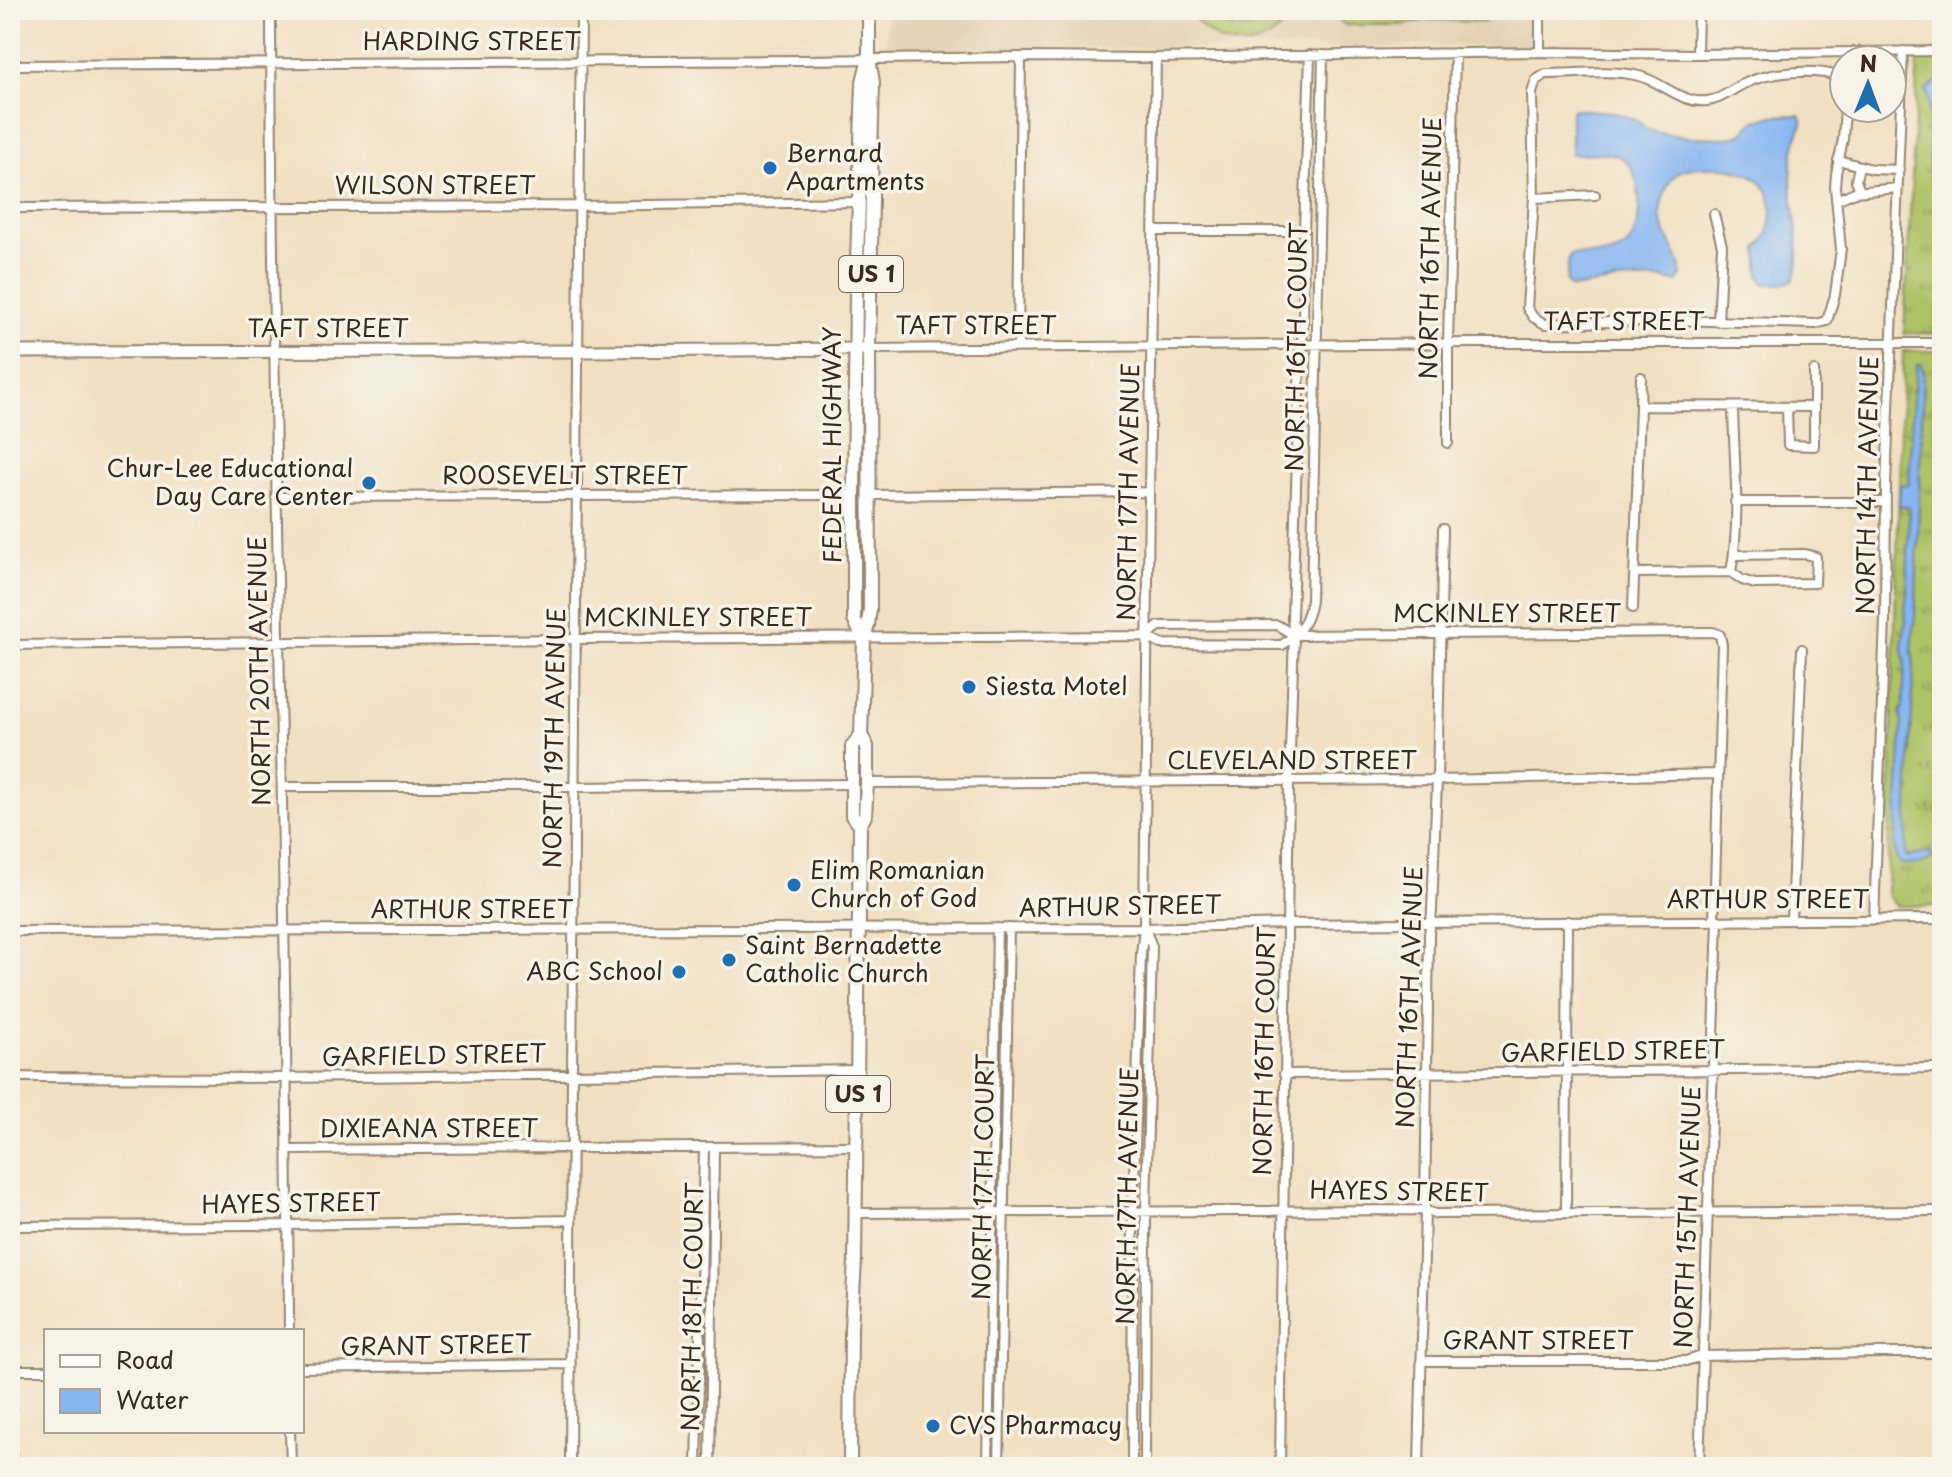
<svg xmlns="http://www.w3.org/2000/svg" width="1952" height="1477" viewBox="0 0 1952 1477" font-family="'Playpen Sans',sans-serif">
	<style>
		.built { fill: #e4d1b4 }
		.grass { fill: url(#grass-tufts); stroke: #747642; stroke-width: 2 }
		.garden { fill: #aec266; stroke: #747642; stroke-width: 2 }
		.water { fill: #86b6f2; stroke: #607088; stroke-width: 2 }
		.lines { fill: none; stroke-linecap: round; stroke-linejoin: round }
		.street-casing { stroke: #968570; stroke-width: 12 }
		.secondary-casing { stroke: #968570; stroke-width: 15 }
		.primary-casing { stroke: #968570; stroke-width: 16 }
		.street { stroke: #fff; stroke-width: 8 }
		.secondary { stroke: #fff; stroke-width: 11 }
		.primary { stroke: #fff; stroke-width: 12 }
		.poi-dot { fill: #1f6fb2; stroke: #f7f3e8; stroke-width: 3 }
		.labels { text-anchor: middle; stroke-width: 7; stroke-linejoin: round; paint-order: stroke }
		.shield { fill: #f7f3e8; stroke: #73665b; stroke-width: 2 }
		.shield-label { font-size: 22px; font-weight: bold; fill: #3b2a1e }
		.street-label { font-size: 24px; fill: #3b2a1e; stroke: #f7f3e8 }
		.poi-label { font-size: 24px; fill: #3b2a1e; stroke: #f7f3e8; text-anchor: start }
	</style>
	<defs>
		<pattern id="grass-tufts" width="24" height="20" patternUnits="userSpaceOnUse" patternTransform="scale(2)"><rect width="24" height="20" fill="#aec266"/><path d="M3 7l-1-3M5 7V3M7 7l1-3M15 17l-1-3M17 17v-4M19 17l1-3" fill="none" stroke="#8f9e53"/></pattern>
	</defs>
	<rect width="100%" height="100%" fill="#f7f3e8"/>
	<filter id="ink" filterUnits="userSpaceOnUse"><feTurbulence type="fractalNoise" baseFrequency=".0125" numOctaves="2"/><feDisplacementMap in="SourceGraphic" scale="16" xChannelSelector="R" yChannelSelector="G"/><feConvolveMatrix kernelMatrix="1 2 1 2 8 2 1 2 1" color-interpolation-filters="sRGB"/></filter>
	<filter id="wash" filterUnits="userSpaceOnUse"><feTurbulence type="fractalNoise" baseFrequency=".006" numOctaves="4" result="noise"/><feDisplacementMap in="SourceGraphic" scale="32" xChannelSelector="R" yChannelSelector="G"/><feGaussianBlur stdDeviation="1.8" result="paint"/><feColorMatrix in="noise" values="0 0 0 0 0 0 0 0 0 0 0 0 0 0 0 0 0 1.4 0 .05"/><feComposite in="paint" operator="in"/></filter>
	<g filter="url(#wash)">
		<rect width="100%" height="100%" fill="#f1e0c2"/>
		<path class="built" d="M887,10H1534V46L886,50Z"/>
		<path class="grass" d="M1918,58H1942V334L1904,333Z
			M1903,351H1942V906H1896L1887,894Z"/>
		<path class="garden" d="M1189,10H1204C1224,33 1260,37 1278,10H1293C1268,59 1216,55 1189,10Z
			M1329,10H1485V22L1426,20L1400,25H1345Z"/>
		<path class="water" d="M1942,72V143L1937,155L1942,187L1940,190H1934C1928,177 1929,165 1929,151C1930,131 1930,110 1927,90L1937,81Z
			M1573,109L1613,112L1637,120L1645,128L1659,133L1687,137L1727,138L1742,134L1753,122L1769,116L1799,115L1802,119V124C1795,142 1791,160 1791,180C1792,206 1805,260 1793,281L1782,284H1765L1760,276L1758,249C1775,229 1779,196 1756,178C1740,166 1688,161 1674,176C1668,182 1666,190 1663,198C1661,206 1659,212 1661,221C1665,239 1691,268 1677,282L1659,279L1618,281L1571,288L1566,282L1569,257L1573,254C1589,255 1610,258 1623,249C1644,236 1644,177 1626,161C1611,148 1589,155 1571,154V111Z
			M1919,364H1921L1923,372L1916,602L1912,652L1914,664L1906,855L1908,857L1930,852L1933,858C1923,864 1911,866 1899,863L1896,858L1895,847L1899,786L1902,723L1900,713L1903,706L1905,660L1902,644L1906,622L1905,608L1907,595L1909,507L1899,506L1900,485L1909,484L1913,397L1917,365Z"/>
	</g>
	<g filter="url(#ink)">
		<g class="lines">
			<defs>
				<path id="street" d="M271,10C272,450 287,891 289,1331
					M1540,52V10
					M1697,54L1698,10
					M10,65L803,60L1021,57L1156,58L1540,52L1697,54L1942,51
					M1844,86L1837,76C1813,68 1770,72 1746,83C1733,88 1722,100 1707,101C1681,104 1663,82 1639,76C1611,69 1574,74 1546,74L1536,80L1532,93L1534,198L1527,308L1533,317L1545,324L1675,320L1816,324L1827,321L1835,295L1841,249L1835,187L1836,174L1843,139L1845,108
					M1838,160L1872,169L1899,170
					M1859,166L1856,180L1860,191
					M1534,198L1595,195
					M1836,200L1855,192L1898,188
					M10,208L579,206L859,202
					M1714,214L1722,246L1718,322
					M1154,231H1304
					M1018,347L1021,57
					M869,349L1472,343H1942
					M1640,406L1814,407
					M1787,407L1788,445L1814,446V371
					M1448,443V344L1455,53
					M870,495L1149,492
					M276,497L854,495
					M1735,502H1886
					M1731,572L1742,580L1755,584L1815,583L1816,557L1805,554L1734,555
					M1731,572C1741,520 1734,460 1733,407
					M1634,573L1731,572
					M1633,608L1641,377
					M1147,636L1159,626L1277,625L1294,635L1713,632L1720,635L1722,645L1714,920
					M10,645L576,639L1147,636L1160,644L1282,645C1300,631 1307,624 1311,601L1323,55
					M867,783L1437,780L1717,774
					M282,787H575L852,784
					M1791,920L1802,649
					M1874,920L1885,619L1886,486L1903,51
					M1145,929L1152,946L1146,1212L1145,1467
					M10,931L1144,928L1287,924L1942,919
					M10,1074L23,1077L286,1078L858,1070
					M1284,1074L1942,1068
					M287,1150L857,1146
					M1566,1212L1568,921
					M856,1213L1425,1210L1435,1214L1942,1211
					M10,1226L288,1225L571,1220
					M1421,1361H1686L1702,1356L1880,1353H1942
					M302,1368L570,1364
					M10,1370H46
					M290,1431L291,1467
					M570,1467L572,1075L581,10
					M697,1467L704,1148
					M710,1467L714,1147
					M988,1467L997,928
					M999,1467L1009,928
					M1132,1467L1133,1212L1141,954L1144,928L1149,492L1156,58
					M1280,1467L1289,780L1294,635L1292,618L1300,358L1303,331L1304,231L1310,55
					M1419,1467L1425,1210L1429,935L1432,911L1437,780L1443,529
					M1699,1467L1718,920"/>
				<path id="secondary" d="M10,352L579,351L869,349"/>
				<path id="primary" d="M864,639L854,620V495L856,290L863,82L868,62
					M860,825L852,816V746L861,735
					M10,1201V1431
					M10,1456V1467
					M850,1467L851,1328L855,1261L860,825L865,816L867,783V746L861,735L864,639L868,625L870,609L869,349L872,199L871,156L873,82L869,59V10"/>
			</defs>
			<use href="#street" class="street-casing"/>
			<use href="#secondary" class="secondary-casing"/>
			<use href="#primary" class="primary-casing"/>
			<use href="#street" class="street"/>
			<use href="#secondary" class="secondary"/>
			<use href="#primary" class="primary"/>
		</g>
	</g>
	<g class="poi-dot">
		<circle cx="770" cy="168" r="8"/>
		<circle cx="369" cy="483" r="8"/>
		<circle cx="969" cy="687" r="8"/>
		<circle cx="794" cy="885" r="8"/>
		<circle cx="729" cy="960" r="8"/>
		<circle cx="679" cy="972" r="8"/>
		<circle cx="933" cy="1426" r="8"/>
	</g>
	<g class="labels">
		<g class="shield">
			<rect x="839" y="256" width="64" height="36" rx="6"/>
			<rect x="826" y="1076" width="64" height="36" rx="6"/>
		</g>
		<g class="shield-label">
			<text x="871" y="282">US 1</text>
			<text x="858" y="1102">US 1</text>
		</g>
		<g class="street-label">
			<text x="472" y="50">HARDING STREET</text>
			<text x="435" y="194">WILSON STREET</text>
			<text transform="translate(1431 248) rotate(-89)" y="8">NORTH 16TH AVENUE</text>
			<text x="1624" y="330">TAFT STREET</text>
			<text x="976" y="334">TAFT STREET</text>
			<text x="328" y="337">TAFT STREET</text>
			<text transform="translate(1297 347) rotate(-89)" y="8">NORTH 16TH COURT</text>
			<text transform="translate(833 445) rotate(-90)" y="8">FEDERAL HIGHWAY</text>
			<text x="565" y="484">ROOSEVELT STREET</text>
			<text transform="translate(1868 485) rotate(-89)" y="8">NORTH 14TH AVENUE</text>
			<text transform="translate(1129 492) rotate(-89)" y="8">NORTH 17TH AVENUE</text>
			<text x="1507" y="622">MCKINLEY STREET</text>
			<text x="698" y="626">MCKINLEY STREET</text>
			<text transform="translate(260 671) rotate(-91)" y="8">NORTH 20TH AVENUE</text>
			<text transform="translate(555 738) rotate(-89)" y="8">NORTH 19TH AVENUE</text>
			<text x="1292" y="769">CLEVELAND STREET</text>
			<text x="1768" y="908">ARTHUR STREET</text>
			<text transform="translate(1120 907) rotate(-1)" y="8">ARTHUR STREET</text>
			<text x="472" y="918">ARTHUR STREET</text>
			<text transform="translate(1410 997) rotate(-88)" y="8">NORTH 16TH AVENUE</text>
			<text transform="translate(1265 1051) rotate(-89)" y="8">NORTH 16TH COURT</text>
			<text transform="translate(1613 1052) rotate(-1)" y="8">GARFIELD STREET</text>
			<text transform="translate(434 1056) rotate(-1)" y="8">GARFIELD STREET</text>
			<text x="429" y="1137">DIXIEANA STREET</text>
			<text transform="translate(984 1177) rotate(-89)" y="8">NORTH 17TH COURT</text>
			<text transform="translate(1399 1192) rotate(1)" y="8">HAYES STREET</text>
			<text transform="translate(1128 1196) rotate(-89)" y="8">NORTH 17TH AVENUE</text>
			<text transform="translate(291 1204) rotate(-1)" y="8">HAYES STREET</text>
			<text transform="translate(1688 1217) rotate(-88)" y="8">NORTH 15TH AVENUE</text>
			<text transform="translate(693 1307) rotate(-89)" y="8">NORTH 18TH COURT</text>
			<text x="1538" y="1349">GRANT STREET</text>
			<text transform="translate(436 1346) rotate(-1)" y="8">GRANT STREET</text>
		</g>
		<g class="poi-label">
			<text x="786" y="162">Bernard<tspan x="786" dy="28">Apartments</tspan></text>
			<text x="353" y="477" text-anchor="end">Chur-Lee Educational<tspan x="353" dy="28">Day Care Center</tspan></text>
			<text x="985" y="695">Siesta Motel</text>
			<text x="810" y="879">Elim Romanian<tspan x="810" dy="28">Church of God</tspan></text>
			<text x="745" y="954">Saint Bernadette<tspan x="745" dy="28">Catholic Church</tspan></text>
			<text x="663" y="980" text-anchor="end">ABC School</text>
			<text x="949" y="1434">CVS Pharmacy</text>
		</g>
	</g>
	<rect width="1952" height="1477" fill="none" stroke="#f7f3e8" stroke-width="40"/>
	<rect x="44" y="1329" width="260" height="104" fill="#f7f3e8" stroke="#aca397" stroke-width="2"/>
	<rect x="60" y="1355" width="40" height="12" fill="#ffffff" stroke="#aca397" stroke-width="2"/>
	<text x="116" y="1369" font-size="24" fill="#3b2a1e">Road</text>
	<rect x="60" y="1389" width="40" height="24" fill="#86b6f2" stroke="#aca397" stroke-width="2"/>
	<text x="116" y="1409" font-size="24" fill="#3b2a1e">Water</text>
	<g transform="translate(1868 84) rotate(1)"><circle r="38" fill="#f7f3e8" stroke="#aca397" stroke-width="2"/>
	<path d="M0-6L14 30L0 20L-14 30Z" fill="#1f6fb2"/>
	<text y="-12" font-size="22" font-weight="bold" text-anchor="middle" fill="#3b2a1e">N</text>
	</g>
</svg>
